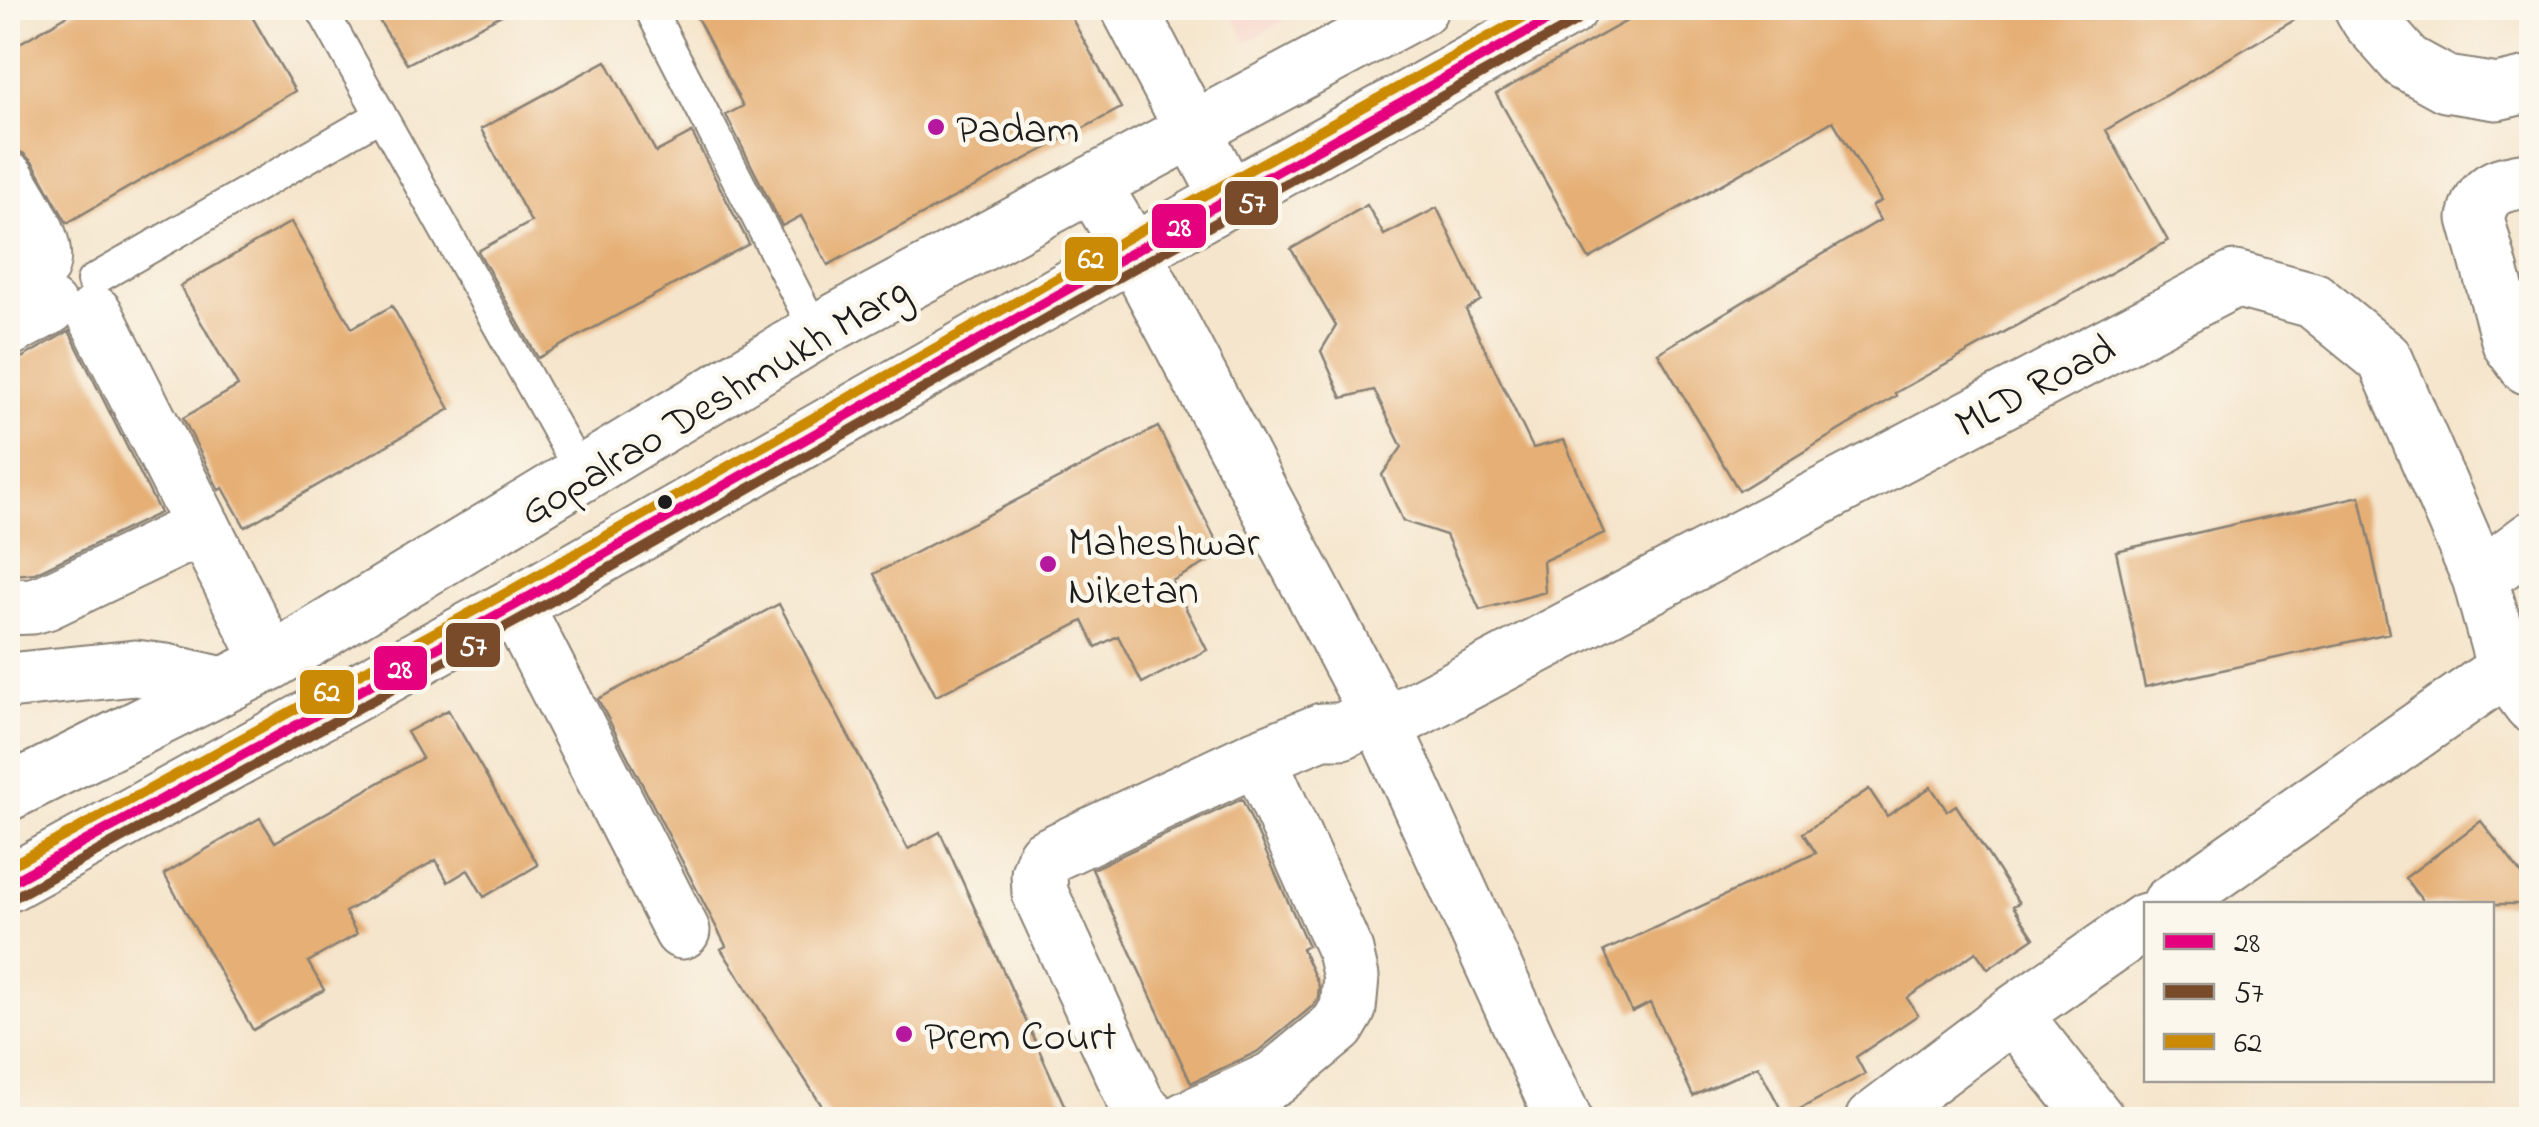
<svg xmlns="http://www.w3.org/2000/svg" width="2539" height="1127" viewBox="0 0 2539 1127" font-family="'Indie Flower',sans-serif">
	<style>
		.built { fill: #f7d1c7 }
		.building { fill: #e5af74 }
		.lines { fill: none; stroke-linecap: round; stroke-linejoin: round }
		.lane-casing { stroke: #888074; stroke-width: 34 }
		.street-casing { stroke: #888074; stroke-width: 59 }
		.secondary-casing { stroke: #888074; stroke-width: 59 }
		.primary-casing { stroke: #888074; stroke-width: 59 }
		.lane { stroke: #fff; stroke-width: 30 }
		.street { stroke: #fff; stroke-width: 55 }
		.secondary { stroke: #fff; stroke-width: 55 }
		.primary { stroke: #fff; stroke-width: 55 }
		.bus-1-casing { stroke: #fbf7ec; stroke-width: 18 }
		.bus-2-casing { stroke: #fbf7ec; stroke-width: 18 }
		.bus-3-casing { stroke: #fbf7ec; stroke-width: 18 }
		.bus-1 { stroke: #e5007d; stroke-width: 10 }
		.bus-2 { stroke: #7a4b2a; stroke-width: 10 }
		.bus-3 { stroke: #cb8a06; stroke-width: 10 }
		.poi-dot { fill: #b5179e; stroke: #fbf7ec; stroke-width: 4 }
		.bus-dot { fill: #1c1c1c; stroke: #fbf7ec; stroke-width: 4 }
		.labels { text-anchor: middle; stroke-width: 9; stroke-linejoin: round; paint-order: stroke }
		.poi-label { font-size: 42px; fill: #1c1c1c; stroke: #fbf7ec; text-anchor: start }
		.street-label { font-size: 42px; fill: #1c1c1c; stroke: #fbf7ec }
		.line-badge { stroke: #fbf7ec; stroke-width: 4 }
		.badge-label { font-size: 28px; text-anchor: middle; font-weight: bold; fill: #fff }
	</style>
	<rect width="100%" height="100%" fill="#fbf7ec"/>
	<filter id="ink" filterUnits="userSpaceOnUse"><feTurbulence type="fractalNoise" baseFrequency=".01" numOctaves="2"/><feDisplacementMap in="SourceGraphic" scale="20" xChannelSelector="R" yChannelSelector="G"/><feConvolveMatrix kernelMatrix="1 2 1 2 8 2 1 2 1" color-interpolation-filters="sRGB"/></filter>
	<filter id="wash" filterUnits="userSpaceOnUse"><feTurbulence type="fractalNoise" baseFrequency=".0048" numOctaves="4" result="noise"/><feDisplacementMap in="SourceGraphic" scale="40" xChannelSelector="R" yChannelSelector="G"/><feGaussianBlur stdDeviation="2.25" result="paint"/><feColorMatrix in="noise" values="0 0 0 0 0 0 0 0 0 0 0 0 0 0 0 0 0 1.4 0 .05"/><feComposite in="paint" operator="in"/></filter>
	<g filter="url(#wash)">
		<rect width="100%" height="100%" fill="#f5e5cc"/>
		<path class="built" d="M1228,8H1305L1247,42Z"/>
		<g id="blocks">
			<path class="building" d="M80,8H247L295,91L67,223L34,164L23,153L8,149V50Z
				M371,8H515L407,64Z
				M692,8H1066L1121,108L828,265L801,216L782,226L726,115L743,106Z
				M1650,8H2315L2106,130L2168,241L1895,393L1896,396L1739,491L1658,353L1880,220L1872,206L1881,201L1833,121L1589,259L1496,94Z
				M606,61L656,152L692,133L749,244L538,358L478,251L531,222L481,129Z
				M1367,205L1384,235L1437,208L1481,300L1466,310L1533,448L1564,440L1604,533L1543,561L1545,592L1480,610L1446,535L1403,521L1382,475L1402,447L1374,390L1342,398L1321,351L1336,326L1291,249Z
				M291,222L352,328L392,306L450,409L245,527L223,488L219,490L183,418L238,386L180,286Z
				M69,331L160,513L35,573L14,575L8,562V360L23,357Z
				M1158,427L1223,554L1172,581L1207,650L1142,683L1118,636L1096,647L1083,621L936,696L874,574Z
				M2360,496L2389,633L2145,687L2116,551Z
				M779,604L908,849L940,832L1071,1120H831L721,949L726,946L598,699Z
				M448,710L538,865L484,897L468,870L448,882L436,860L345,912L357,934L308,962L324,990L253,1030L164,874L260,818L275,842L422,758L407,732Z
				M1931,787L1947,811L1956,805L2019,903L2013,906L2034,938L1988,969L1976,952L1907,998L1918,1015L1856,1057L1865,1074L1785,1117L1758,1066L1693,1096L1650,1003L1632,1012L1604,951L1816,853L1803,833L1869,789L1887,816Z
				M1242,799L1308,946L1302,949L1319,986L1318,999L1314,1005L1257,1052L1191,1083L1092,869Z
				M2481,821L2532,888V904H2425L2405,878Z"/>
		</g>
	</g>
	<g filter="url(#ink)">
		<use href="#blocks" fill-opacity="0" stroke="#888074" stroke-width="2.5"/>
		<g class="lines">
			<defs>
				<path id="lane" d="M321,8L582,475
					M650,9L816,332
					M92,281L381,115"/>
				<path id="street" d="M1129,8L1229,198
					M2532,179C2501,185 2484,184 2476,218L2510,343L2527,366L2532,368
					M8,180C19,201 58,252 36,272C29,279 16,282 8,287
					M1092,184L1133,252L1384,726L1564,1120
					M95,314L271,662
					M8,329L49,307
					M2480,578L2532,539
					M515,605L682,931
					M8,607L32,606L46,602L203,527
					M8,681L135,668L166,672L223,685
					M1384,726L2235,279L2313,300L2385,359L2480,578L2505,669L2532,705
					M2170,904L2505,669
					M2013,1014L2097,1120
					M1153,1120L1137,1104L1040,893L1039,874L1045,857L1258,757L1322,731H1342L1377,714
					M1185,1120L1274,1079L1338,1026L1348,1009L1351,977L1345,951L1258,757
					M1873,1120L2013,1014L2146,921"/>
				<path id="secondary" d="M2362,8L2369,20L2406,62L2446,84L2497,92L2532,84"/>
				<path id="primary" d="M8,793L271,662L816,332L1420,8
					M8,884L515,605L1133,252L1570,8"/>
			</defs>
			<use href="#lane" class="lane-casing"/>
			<use href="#street" class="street-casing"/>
			<use href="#secondary" class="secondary-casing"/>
			<use href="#primary" class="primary-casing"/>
			<use href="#lane" class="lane"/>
			<use href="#street" class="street"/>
			<use href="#secondary" class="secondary"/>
			<use href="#primary" class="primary"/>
			<defs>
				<path id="bus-1" d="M8,884L515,605L1133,252L1570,8"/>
				<path id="bus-2" d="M15,897L522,618L1140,265L1577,21"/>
				<path id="bus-3" d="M8,867L508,592L1126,239L1540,8"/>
			</defs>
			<use href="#bus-1" class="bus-1-casing"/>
			<use href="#bus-2" class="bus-2-casing"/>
			<use href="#bus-3" class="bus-3-casing"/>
			<use href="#bus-1" class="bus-1"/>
			<use href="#bus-2" class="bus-2"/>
			<use href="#bus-3" class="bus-3"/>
		</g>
	</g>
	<g class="poi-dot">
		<circle cx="936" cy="127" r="10"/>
		<circle cx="1048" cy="564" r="10"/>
		<circle cx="904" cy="1034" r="10"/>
	</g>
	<circle class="bus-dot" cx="665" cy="502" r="9"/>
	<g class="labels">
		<g class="poi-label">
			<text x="956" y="142">Padam</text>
			<text x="1068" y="555">Maheshwar<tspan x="1068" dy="48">Niketan</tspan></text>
			<text x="924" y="1049">Prem Court</text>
		</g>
		<g class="street-label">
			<text transform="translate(2034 384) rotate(-28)" y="15">MLD Road</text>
			<text transform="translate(713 399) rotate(-31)" y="15">Gopalrao Deshmukh Marg</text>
		</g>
	</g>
	<g class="line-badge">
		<rect x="1223" y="179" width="57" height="48" rx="10" fill="#7a4b2a"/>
		<rect x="1150" y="202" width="58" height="48" rx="10" fill="#e5007d"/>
		<rect x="1063" y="235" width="57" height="48" rx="10" fill="#cb8a06"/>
		<rect x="444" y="621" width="58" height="48" rx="10" fill="#7a4b2a"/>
		<rect x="372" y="644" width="57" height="48" rx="10" fill="#e5007d"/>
		<rect x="298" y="668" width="58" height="48" rx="10" fill="#cb8a06"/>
	</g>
	<g class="badge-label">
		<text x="1252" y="212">57</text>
		<text x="1179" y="236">28</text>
		<text x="1091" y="268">62</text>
		<text x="473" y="655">57</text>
		<text x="400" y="678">28</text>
		<text x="327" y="701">62</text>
	</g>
	<rect width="2539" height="1127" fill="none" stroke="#fbf7ec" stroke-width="40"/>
	<rect x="2144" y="902" width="350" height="180" fill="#fbf7ec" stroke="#a29f99" stroke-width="2.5"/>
	<rect x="2164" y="934" width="50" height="15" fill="#e5007d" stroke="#a29f99" stroke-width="2.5"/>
	<text x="2234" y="952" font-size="30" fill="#1c1c1c">28</text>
	<rect x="2164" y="984" width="50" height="15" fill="#7a4b2a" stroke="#a29f99" stroke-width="2.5"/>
	<text x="2234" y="1002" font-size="30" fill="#1c1c1c">57</text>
	<rect x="2164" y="1034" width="50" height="15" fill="#cb8a06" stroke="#a29f99" stroke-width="2.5"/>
	<text x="2234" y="1052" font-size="30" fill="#1c1c1c">62</text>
</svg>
